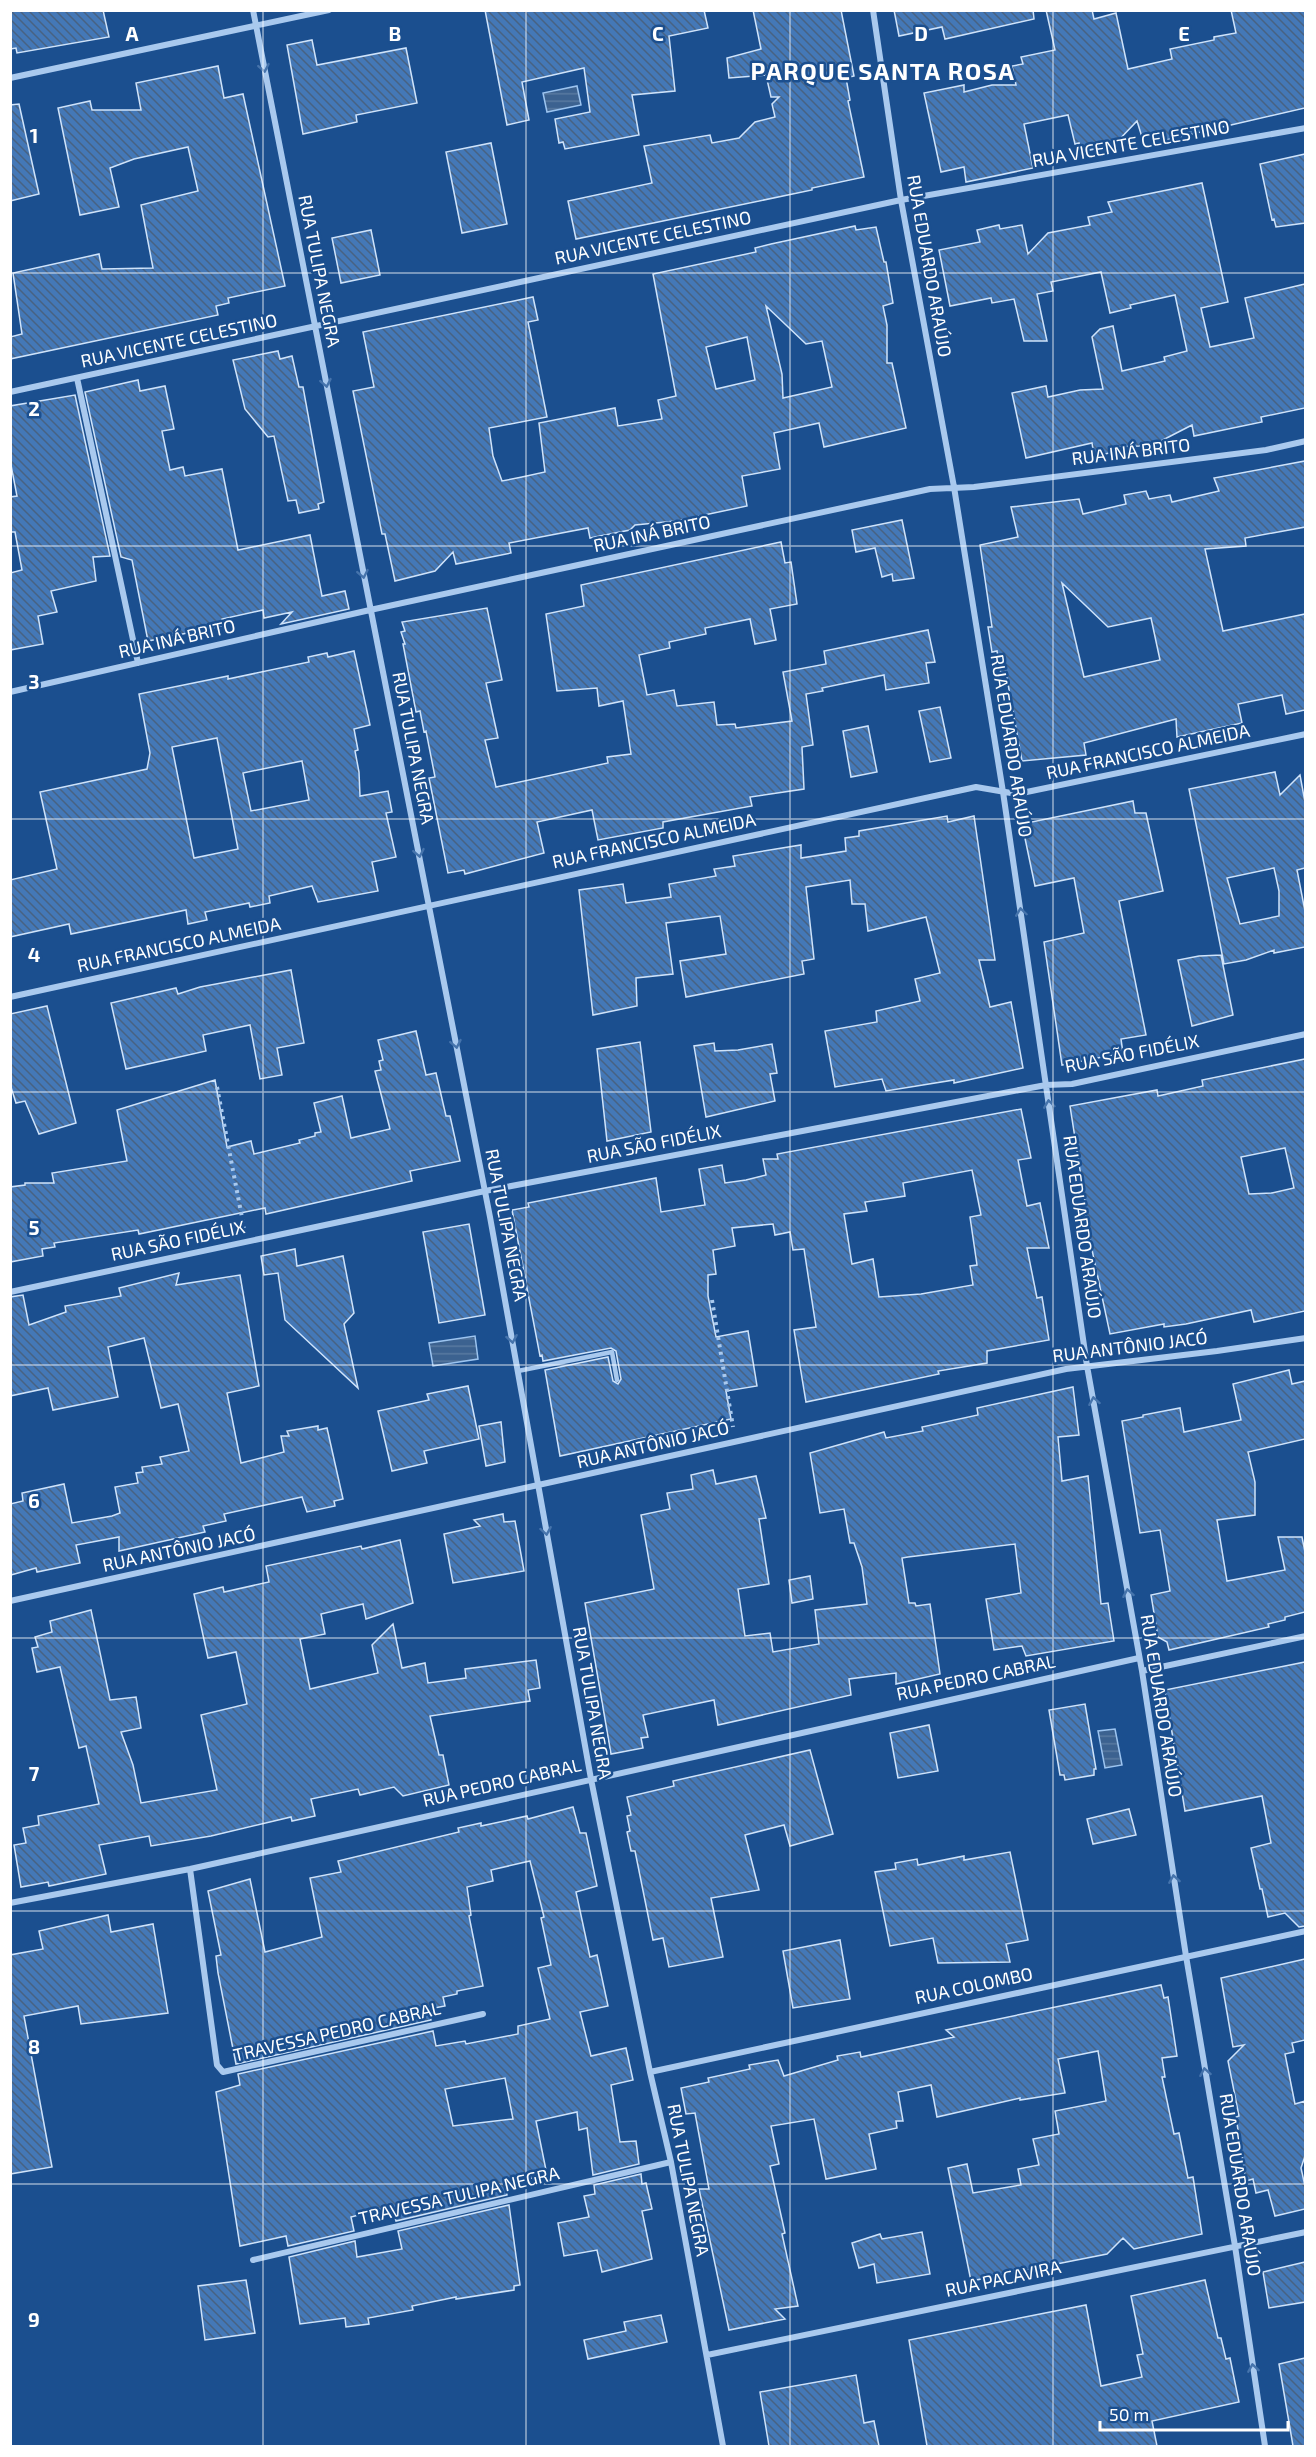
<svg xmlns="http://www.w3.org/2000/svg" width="1316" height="2457" viewBox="0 0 1316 2457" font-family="'Exo 2',sans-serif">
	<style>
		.water { fill: url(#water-rules); stroke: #9cc4f0; stroke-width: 1.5 }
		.building { fill: url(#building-back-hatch); stroke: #cfe3fa; stroke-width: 1.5; fill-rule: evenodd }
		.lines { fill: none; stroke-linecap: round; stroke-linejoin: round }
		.path { stroke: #a9c9ee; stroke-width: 4; stroke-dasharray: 3 4.5; stroke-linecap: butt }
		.service { stroke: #a9c9ee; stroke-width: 4.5 }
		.minor { stroke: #a9c9ee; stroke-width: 6 }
		.oneway { stroke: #4674ac }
		.grid { fill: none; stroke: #fff; stroke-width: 1.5; stroke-opacity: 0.55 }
		.labels { text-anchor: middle; stroke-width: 5; stroke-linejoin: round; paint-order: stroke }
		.street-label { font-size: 18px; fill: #fff; stroke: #1b4f8f }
		.district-label { font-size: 24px; font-weight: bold; letter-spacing: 1.5px; fill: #fff; stroke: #1b4f8f }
		.grid-label { font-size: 20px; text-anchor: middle; font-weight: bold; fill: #fff; stroke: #1b4f8f; stroke-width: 5; stroke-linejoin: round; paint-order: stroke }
	</style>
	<defs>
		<pattern id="water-rules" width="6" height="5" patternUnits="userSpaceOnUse" patternTransform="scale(1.5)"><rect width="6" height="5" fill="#3c6290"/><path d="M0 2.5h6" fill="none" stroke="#597aa1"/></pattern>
		<pattern id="building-back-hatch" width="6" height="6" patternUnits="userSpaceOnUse" patternTransform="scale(1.5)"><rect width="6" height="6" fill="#4478b7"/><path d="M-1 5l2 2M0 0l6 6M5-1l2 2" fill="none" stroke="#486282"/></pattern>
	</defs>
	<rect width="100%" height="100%" fill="#1b4f8f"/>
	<path class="water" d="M577,86L581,105L547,112L543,93Z
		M475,1336L478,1359L433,1366L429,1343Z
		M1115,1729L1122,1765L1105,1768L1098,1731Z"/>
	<path class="building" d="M10,10H103L109,37L17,53L16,48L10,49Z
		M485,10H704L708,28L669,36L675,91L632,95L639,135L565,149L563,142L559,143L555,119L590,112L584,68L522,82L529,120L507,125Z
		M753,10H841L854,76L846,78L850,100L848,101L864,177L812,188V190L576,239L568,201L652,183L644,146L710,135L712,143L739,138L755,122L775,117L772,104L779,97H771L766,75L729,78L727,58L761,49Z
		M894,10H1033L1034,19L945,39L942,27L899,36Z
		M1046,10H1092L1094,19L1116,13L1128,69L1172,59L1170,49L1214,40V37L1236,33L1231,10H1305V108L1153,143L1151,135L1142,137L1137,121L1114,145L1080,152L1079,143L1075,144L1068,115L1024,124L1033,168L966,182L964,167L941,172L924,93L964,85V92L992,85H1016L1012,66L1023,64L1021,57L1055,50Z
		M312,40L317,65L406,48L417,103L356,115L357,122L303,134L287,45Z
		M218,66L224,98L243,94L285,286L228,298L229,303L216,306L218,315L10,359V337L22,334L13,273L99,254L102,269L153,268L141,205L198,191L188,147L134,159L110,168L119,207L80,215L58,108L90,101L92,110H141L136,83Z
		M19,104L39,194L10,201V105Z
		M491,143L507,224L462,233L446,152Z
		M1305,154V223L1276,227L1274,219L1272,220L1260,164Z
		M1202,183L1228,302L1201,308L1210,347L1254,338L1245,298L1305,284V408L1261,417L1262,422L1194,436L1192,425L1159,442L1139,446L1114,447L1115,452L1094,456L1092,443L1026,458L1012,393L1046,386L1048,397L1080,390L1103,389L1092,337L1100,329L1113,326L1122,371L1165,361L1164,357L1187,351L1175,295L1130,305L1131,308L1110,313L1101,272L1051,282L1053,291L1037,294L1047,341H1024L1014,299L992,303L991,298L950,306L939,250L980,242L977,230L999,225L1000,229L1022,225L1028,254L1048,233L1090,225L1088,217L1112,212L1108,202Z
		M855,226L856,230L876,227L884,262H886L893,303L883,306L887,325V363H892L906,428L824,447L819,423L774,433L780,469L742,476L747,506L676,521L635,525L630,530L590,538L588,528L509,543L511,553L456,564L453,552L435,571L395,581L385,534H382L353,391L374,387L363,332L533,297L538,320L528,322L547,417L489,428L493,456L502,481L522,477L545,472L539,423L615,408L618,426L662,419L658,400L676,396L653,274L756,252L755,248L771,244ZM766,306L806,344L822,341L832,387L783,398L782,374ZM747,337L755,380L716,389L706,347Z
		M371,230L380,275L341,283L332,238Z
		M278,351L280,359L292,356L299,387H303L324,502L318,504L319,509L299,513L296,500L288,501L274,436L268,437L245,409L233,360Z
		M138,380L140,391L165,386L174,429L162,431L170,470L183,467L185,476L222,469L238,550L310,535L322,596L345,591L349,609L281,624L292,612L264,618L263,610L222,619V626L148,641L132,560L121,557L85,392Z
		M75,395L110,556L93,557L96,581L51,591L57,612L38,616L43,644L10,650V573L22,570L15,532H10V497L17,496L10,460V406Z
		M1305,461V527L1245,538L1246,546L1205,549L1223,631L1305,614V710L1286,714L1282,695L1238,704L1242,723L1177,737L1176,719L1084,743L1086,755L1022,761L1006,673L1001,674L997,651L992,652L988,627H992L980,545L1018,537L1011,507L1079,499L1083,514L1126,504L1124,495L1146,491L1149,499L1170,495L1172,502L1219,491L1214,478ZM1062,583L1108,627L1151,618L1160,660L1084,677Z
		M902,520L914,578L893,581L892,574L882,577L875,548L856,552L852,530Z
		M781,542L785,563L791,562L797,604L770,609L776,640L755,644L750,619L705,628L706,634L669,642L670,648L639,655L647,695L674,690L677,706L714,702L717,725L735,724L736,728L792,721L783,672L826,664L824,651L928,630L935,662L926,663L929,683L886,690L884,675L822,688L823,691L806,694L813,745L802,747L804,789L750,797L752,806L663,822V828L598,840L592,810L537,822L544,853L465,874L464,870L448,873L429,778L435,777L426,731L424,732L420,711L416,712L403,644H405L401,632L405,631L402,622L487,608L502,680L486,683L498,738L485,740L496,787L608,763L607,757L631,754L623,701L599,706L597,688L557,691L546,614L584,606L581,585Z
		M354,651L370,725L354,729L358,750L355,751L359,772L360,796L388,791L392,812L386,813L396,857L372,862L378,891L318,902L312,886L269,896L270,903L250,907L249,903L205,912L207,920L188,924L186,910L71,934L69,924L10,937V880L57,869L40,792L147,769L150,753L139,694L228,676V679L309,662L308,657L327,653L328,657ZM217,738L238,849L194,858L172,747ZM302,761L309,800L251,811L243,773Z
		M940,707L951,758L930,762L919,711Z
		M868,726L877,772L851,777L843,731Z
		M1275,772L1280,795L1300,775L1305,802V868L1297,870L1305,911V947L1274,953V950L1246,960L1224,964L1189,789ZM1274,868L1279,891V916L1240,924L1227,878Z
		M1133,801L1135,813H1146L1163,891L1119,901L1146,1035L1121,1039L1123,1053L1062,1065L1044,942L1084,933L1074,878L1035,886L1022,824Z
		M947,816L948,822L974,816L995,960H979L990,1007L1011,1002L1023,1068L954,1083V1080L886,1091L882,1079L835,1087L825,1031L877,1022L876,1011L920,1001L915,979L940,973L926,917L868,931L865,904H852L850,880L806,887L814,959L802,961L804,974L686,997L680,961L726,954L720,916L666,923L673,974L636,978L637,1006L593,1015L579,890L623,884L626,903L671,897L669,884L716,876L714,869L735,866L733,856L801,845V858L846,851L845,838L859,836V831Z
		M1221,955L1233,1015L1192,1026L1178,960L1199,956Z
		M291,970L304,1043L277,1048L282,1075L260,1079L250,1025L203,1035L206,1051L126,1069L111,1003L176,988L178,994L200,987Z
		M47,1006L76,1123L39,1134L25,1101L16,1103L10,1084V1014Z
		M416,1031L426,1075L436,1073L446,1116H450L460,1161L410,1171L412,1181L266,1214L265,1208L139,1234L138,1230L54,1243L55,1247L42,1249L43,1256L10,1262V1187L25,1185V1183H54L52,1173L127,1161L117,1110L215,1080L227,1147L251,1141L254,1154L300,1143L299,1140L315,1136V1133L321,1132L314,1103L342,1096L351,1138L390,1129L375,1071L381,1070L379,1061L383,1060L378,1040Z
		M640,1042L651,1132L607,1141L597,1049Z
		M714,1043L715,1051L738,1050L772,1044L777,1073L770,1074L775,1101L706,1117L694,1046Z
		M1305,1059V1311L1254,1322L1251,1310L1186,1324L1164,1327V1324L1110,1334L1082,1203L1085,1202L1070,1106L1157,1090L1158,1096L1203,1086L1202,1080ZM1285,1148L1294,1188L1272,1193L1249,1194L1241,1157Z
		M1021,1109L1031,1158L1018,1160L1027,1206L1040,1203L1049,1248H1027L1037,1298L1042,1297L1049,1340L987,1351V1363L938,1371L939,1374L806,1402L794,1330L816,1327L804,1249L793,1250L790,1232L775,1235L773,1224L732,1228L735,1246L713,1250L716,1274L708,1275V1296L716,1337L748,1331L757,1386L726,1391L731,1419L560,1456L545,1370L608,1357L613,1381L618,1384L621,1379L616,1351L611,1348L543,1361L542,1355L540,1356L512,1210L529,1207L528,1203L656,1178L661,1212L705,1205L699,1169L722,1165L725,1183L746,1180L766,1175L763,1159H778L777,1154ZM972,1170L981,1215L970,1217L977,1265L970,1266L973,1285L921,1294L879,1297L873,1259L852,1264L844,1214L867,1211L865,1202L905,1196L903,1183Z
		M469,1224L485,1315L439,1323L423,1232Z
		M295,1249L297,1266L343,1256L354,1313L344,1324L358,1388L285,1320L278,1273L264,1275L261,1256Z
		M179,1273L176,1285L240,1275L259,1386L227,1393L241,1463L284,1452L281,1436H289L287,1431L318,1426V1430L327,1428L343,1499L334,1501L335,1506L307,1512L302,1497L224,1514L226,1521L203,1526L205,1532L119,1551V1537L76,1545L80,1563L37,1572L36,1568L11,1575L10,1504L23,1501L22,1493L64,1484L72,1523L112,1516L120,1513L115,1487L138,1483L136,1473L143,1472L142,1467L162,1464L160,1457L189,1451L178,1404L161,1408L144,1338L108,1347L118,1397L53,1410L48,1388L10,1396V1297L23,1295L29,1325L66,1312L65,1306L121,1296L119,1288Z
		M1289,1370L1292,1384L1305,1381V1439L1248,1452L1255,1482V1515L1217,1520L1227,1581L1285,1570L1278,1537H1302L1305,1552V1612L1285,1617V1620L1268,1624L1269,1627L1169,1650L1167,1642L1158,1637L1151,1595L1170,1591L1160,1530L1140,1533L1122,1421L1143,1417V1415L1180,1408L1184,1432L1241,1420L1233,1384Z
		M468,1386L479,1439L424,1451L427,1463L392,1471L378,1411L429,1400L427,1394Z
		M1073,1387L1079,1435L1058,1437L1062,1481L1088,1476L1101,1604L1108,1603L1114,1641L1026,1656L1022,1646L994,1650L986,1599L1021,1593L1015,1544L908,1557L902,1558L909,1603H915L916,1606L930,1604L940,1674L896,1684V1673L849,1679L851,1695L718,1725L714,1700L643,1715L648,1737L641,1738L643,1748L611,1754L585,1603L654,1589L641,1515L670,1509L667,1493L693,1489L691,1475L713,1470L716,1484L756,1476L766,1518L759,1519L769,1584L738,1589L745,1636L770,1633L773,1652L819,1644L815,1610L867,1604L862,1567L854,1543H850L844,1509L820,1513L810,1453L884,1432L886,1438L923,1431L922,1427L978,1415L977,1408Z
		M501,1422L505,1462L486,1466L479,1426Z
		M503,1514L504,1522L515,1521L524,1571L453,1583L444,1534L480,1526L474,1520Z
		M400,1540L413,1603L366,1619L363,1604L321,1614L325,1634L300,1639L310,1689L378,1673L372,1645L393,1624L402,1668L425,1663L428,1683L466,1678L465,1669L536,1660L540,1688L528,1690L530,1701L430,1716L439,1755H443L449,1785L403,1796L394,1787L360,1795L358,1789L311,1799L315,1816L292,1821L291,1817L211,1836L151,1846L149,1836L99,1845L106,1874L49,1886L48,1882L21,1887L14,1845L26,1843L23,1828L39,1825L38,1816L99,1804L86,1746L79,1748L60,1667L37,1672L32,1648L38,1647L35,1637L52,1632L50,1621L91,1610L110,1700L136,1697L141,1728L121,1732L133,1765L141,1803L217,1790L201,1715L247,1704L236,1652L208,1658L194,1594L223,1587L224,1592L269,1582L266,1566L361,1546L362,1549Z
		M810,1576L813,1599L792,1603L789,1580Z
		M1305,1662V1926L1299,1927L1285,1913L1268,1917L1262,1889H1260L1251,1848L1271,1843L1262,1796L1185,1811L1165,1690Z
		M1085,1704L1096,1769H1094V1775L1065,1780L1064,1775H1060L1049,1710Z
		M929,1725L938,1771L898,1778L890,1733Z
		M810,1750L833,1834L790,1846L784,1825L745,1835L759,1890L711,1898L723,1957L669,1967L663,1938L653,1940L635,1851H631L627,1832L630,1831L627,1816L631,1815L627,1797L674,1786L673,1781Z
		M573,1807L580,1833H586L597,1886L576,1892L590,1957L597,1955L608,2006L580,2012L591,2056L626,2048L633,2080L611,2085L620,2142L636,2141L639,2164L593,2175L587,2128L579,2130L577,2112L536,2121L547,2175L505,2184L507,2195L396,2221L392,2206L351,2217L354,2231L288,2246L286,2236L240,2246L216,2092L240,2085L238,2074L433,2031L436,2046L465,2041L466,2044L518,2034V2026L550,2019L538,1968L551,1965L541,1918L544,1917L530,1861L491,1870L493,1881L467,1887L471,1915L469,1916L483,1986L457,1991V1994L443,1997L445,2006L429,2009L431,2020L236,2064L218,1973L216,1956L221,1955L208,1891L250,1879L265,1952L322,1937L310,1878L341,1872L338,1861L459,1832L458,1828L481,1823V1826L527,1816L528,1819ZM505,2078L513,2119L453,2126L445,2089Z
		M1129,1809L1136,1835L1093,1844L1087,1819Z
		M1010,1852L1028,1940L1006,1944L1010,1962L938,1963L933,1938L890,1946L875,1872L896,1869L895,1863L917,1859L918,1865L964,1856V1860Z
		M108,1915L111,1932L153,1924L168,2013L81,2024L78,2006L24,2016L52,2167L10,2174V1955L43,1949L39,1931Z
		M840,1940L850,1999L793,2008L783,1951Z
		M1305,1959V2040L1292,2043L1294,2052L1285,2054L1295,2104L1305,2101V2156L1301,2168L1305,2186V2209L1275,2216L1268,2190L1256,2193L1253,2179L1246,2181L1236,2117L1239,2116L1228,2061L1244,2045L1233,2047L1221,1978Z
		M1161,1985L1164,1998L1168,1997L1177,2056L1162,2058L1165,2077H1162L1174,2134L1179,2133L1188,2178L1193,2177L1202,2234L1134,2249L1123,2238L1107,2254L971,2281L948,2168L967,2164L973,2193L1021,2185L1018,2169L1039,2165L1033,2139L1059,2134L1055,2111L1106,2101L1098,2051L1058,2059L1065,2093L1020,2100V2098L937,2117L931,2085L898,2092L903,2121H896L897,2128L869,2134L876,2169L826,2179L814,2119L771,2126L779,2164L770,2166L785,2233L782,2234L798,2306L775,2309L785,2319L729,2330L699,2189H709L695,2113L686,2114L681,2088L709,2082L708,2078L750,2069L749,2065L778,2060L784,2076L838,2060L837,2056L860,2052L861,2057L954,2037L946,2030Z
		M641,2174L642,2184L646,2183L652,2209L642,2211L652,2259L602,2272L597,2250L564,2256L558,2223L589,2217L584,2196L595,2194L594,2185Z
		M509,2205L520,2285L514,2286V2290L456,2299V2297L412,2306L413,2310L368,2318L369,2324L346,2327L345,2318L300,2324L289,2257L355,2241L357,2257L402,2249L398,2231Z
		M922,2232L930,2274L877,2283L874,2264L859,2268L852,2243L880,2234L882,2239Z
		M1305,2262V2302L1269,2308L1263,2272Z
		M246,2280L255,2333L205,2340L198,2286Z
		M1205,2280L1218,2338H1221L1226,2359L1230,2358L1239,2402L1152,2421L1157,2446H927L909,2340L1086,2305L1101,2386L1142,2377L1137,2355L1143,2354L1131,2296Z
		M661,2315L667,2342L588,2359L584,2340L626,2331L624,2322Z
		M1305,2358V2446H1293L1279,2364Z
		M856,2375L864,2423L874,2421L879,2446H769L760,2392Z"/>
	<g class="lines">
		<path class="path" d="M217,1087L244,1228
			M712,1300L733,1427"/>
		<path class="service" d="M518,1371L612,1352L617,1380"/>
		<path class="minor" d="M253,10L490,1217L591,1779L650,2072L671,2162L723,2446
			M873,10L901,200L954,487L1003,792L1087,1366L1142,1671L1186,1956L1235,2246L1265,2446
			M10,78L329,10
			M77,378L138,663
			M10,392L901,200L1306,128
			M10,692L370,610L930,489L974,487L1266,450L1306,441
			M10,997L976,787L1017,794L1306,734
			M10,1292L485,1191L1046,1085L1072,1084L1306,1034
			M10,1601L1066,1369L1217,1351L1306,1338
			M1142,1671L1306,1636
			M190,1869L217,2065L223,2072L483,2014
			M10,1903L190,1869L1139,1658
			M650,2072L1306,1931
			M253,2260L671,2162
			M707,2355L1306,2232"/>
	</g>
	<defs><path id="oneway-chevron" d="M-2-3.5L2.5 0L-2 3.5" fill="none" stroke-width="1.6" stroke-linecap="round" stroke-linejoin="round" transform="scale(1.5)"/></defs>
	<g class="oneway">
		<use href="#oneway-chevron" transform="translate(264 68) rotate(79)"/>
		<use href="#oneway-chevron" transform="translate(326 383) rotate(79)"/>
		<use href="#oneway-chevron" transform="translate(363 574) rotate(79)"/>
		<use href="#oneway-chevron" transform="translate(419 853) rotate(79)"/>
		<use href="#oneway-chevron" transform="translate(1021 912) rotate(-98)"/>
		<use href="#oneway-chevron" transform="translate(456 1044) rotate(79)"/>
		<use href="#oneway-chevron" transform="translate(1049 1104) rotate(-98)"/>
		<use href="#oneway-chevron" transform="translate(512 1339) rotate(80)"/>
		<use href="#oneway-chevron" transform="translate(1094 1401) rotate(-100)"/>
		<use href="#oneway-chevron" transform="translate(546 1531) rotate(80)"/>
		<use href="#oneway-chevron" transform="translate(1128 1593) rotate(-100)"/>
		<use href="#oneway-chevron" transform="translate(1174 1879) rotate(-99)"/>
		<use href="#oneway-chevron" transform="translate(1205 2072) rotate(-100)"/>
		<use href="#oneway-chevron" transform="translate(1253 2368) rotate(-99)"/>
	</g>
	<path class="grid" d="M263,10V2446M526,10V2446M790,10V2446M1053,10V2446M10,273H1306M10,546H1306M10,819H1306M10,1092H1306M10,1365H1306M10,1638H1306M10,1911H1306M10,2184H1306"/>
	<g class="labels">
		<g class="street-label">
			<text transform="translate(1131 144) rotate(-10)" y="6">RUA VICENTE CELESTINO</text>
			<text transform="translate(653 238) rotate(-12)" y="6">RUA VICENTE CELESTINO</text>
			<text transform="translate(929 266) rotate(80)" y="6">RUA EDUARDO ARAÚJO</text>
			<text transform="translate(319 271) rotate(79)" y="6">RUA TULIPA NEGRA</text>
			<text transform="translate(179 341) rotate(-12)" y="6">RUA VICENTE CELESTINO</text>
			<text transform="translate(1131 452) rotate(-7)" y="6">RUA INÁ BRITO</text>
			<text transform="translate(652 534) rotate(-12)" y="6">RUA INÁ BRITO</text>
			<text transform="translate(177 639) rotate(-13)" y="6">RUA INÁ BRITO</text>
			<text transform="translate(1011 746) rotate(81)" y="6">RUA EDUARDO ARAÚJO</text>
			<text transform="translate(413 748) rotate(79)" y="6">RUA TULIPA NEGRA</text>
			<text transform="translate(1148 752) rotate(-12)" y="6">RUA FRANCISCO ALMEIDA</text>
			<text transform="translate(654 841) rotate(-12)" y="6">RUA FRANCISCO ALMEIDA</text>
			<text transform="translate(179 945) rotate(-12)" y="6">RUA FRANCISCO ALMEIDA</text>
			<text transform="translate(1132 1054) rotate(-11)" y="6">RUA SÃO FIDÉLIX</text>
			<text transform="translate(654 1144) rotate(-11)" y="6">RUA SÃO FIDÉLIX</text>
			<text transform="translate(506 1225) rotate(79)" y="6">RUA TULIPA NEGRA</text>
			<text transform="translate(1082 1227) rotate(82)" y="6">RUA EDUARDO ARAÚJO</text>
			<text transform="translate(178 1241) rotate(-12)" y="6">RUA SÃO FIDÉLIX</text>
			<text transform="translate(1130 1347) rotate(-7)" y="6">RUA ANTÔNIO JACÓ</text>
			<text transform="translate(653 1445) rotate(-13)" y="6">RUA ANTÔNIO JACÓ</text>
			<text transform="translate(179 1550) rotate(-12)" y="6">RUA ANTÔNIO JACÓ</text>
			<text transform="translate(976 1678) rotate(-12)" y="6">RUA PEDRO CABRAL</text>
			<text transform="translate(592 1703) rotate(80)" y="6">RUA TULIPA NEGRA</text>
			<text transform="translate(1161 1706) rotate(81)" y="6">RUA EDUARDO ARAÚJO</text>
			<text transform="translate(502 1783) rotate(-13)" y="6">RUA PEDRO CABRAL</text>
			<text transform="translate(974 1986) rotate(-12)" y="6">RUA COLOMBO</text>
			<text transform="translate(337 2032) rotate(-13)" y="6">TRAVESSA PEDRO CABRAL</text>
			<text transform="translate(688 2180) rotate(79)" y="6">RUA TULIPA NEGRA</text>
			<text transform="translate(1240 2185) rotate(81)" y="6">RUA EDUARDO ARAÚJO</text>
			<text transform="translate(459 2196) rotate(-13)" y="6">TRAVESSA TULIPA NEGRA</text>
			<text transform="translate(1003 2279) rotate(-12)" y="6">RUA PACAVIRA</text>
		</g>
		<g class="district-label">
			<text x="883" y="80">PARQUE SANTA ROSA</text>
		</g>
	</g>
	<g class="grid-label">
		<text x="132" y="41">A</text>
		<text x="395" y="41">B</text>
		<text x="658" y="41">C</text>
		<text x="921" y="41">D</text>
		<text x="1184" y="41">E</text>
		<text x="34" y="143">1</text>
		<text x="34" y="416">2</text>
		<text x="34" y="689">3</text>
		<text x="34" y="962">4</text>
		<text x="34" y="1235">5</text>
		<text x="34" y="1508">6</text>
		<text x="34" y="1781">7</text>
		<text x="34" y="2054">8</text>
		<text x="34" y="2327">9</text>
	</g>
	<rect width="1316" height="2457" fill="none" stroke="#ffffff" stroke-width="24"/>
	<path d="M1100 2421v9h188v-9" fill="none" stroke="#ffffff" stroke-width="3"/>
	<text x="1109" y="2421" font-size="18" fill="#ffffff" stroke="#1b4f8f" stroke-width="4.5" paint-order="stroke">50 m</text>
</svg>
